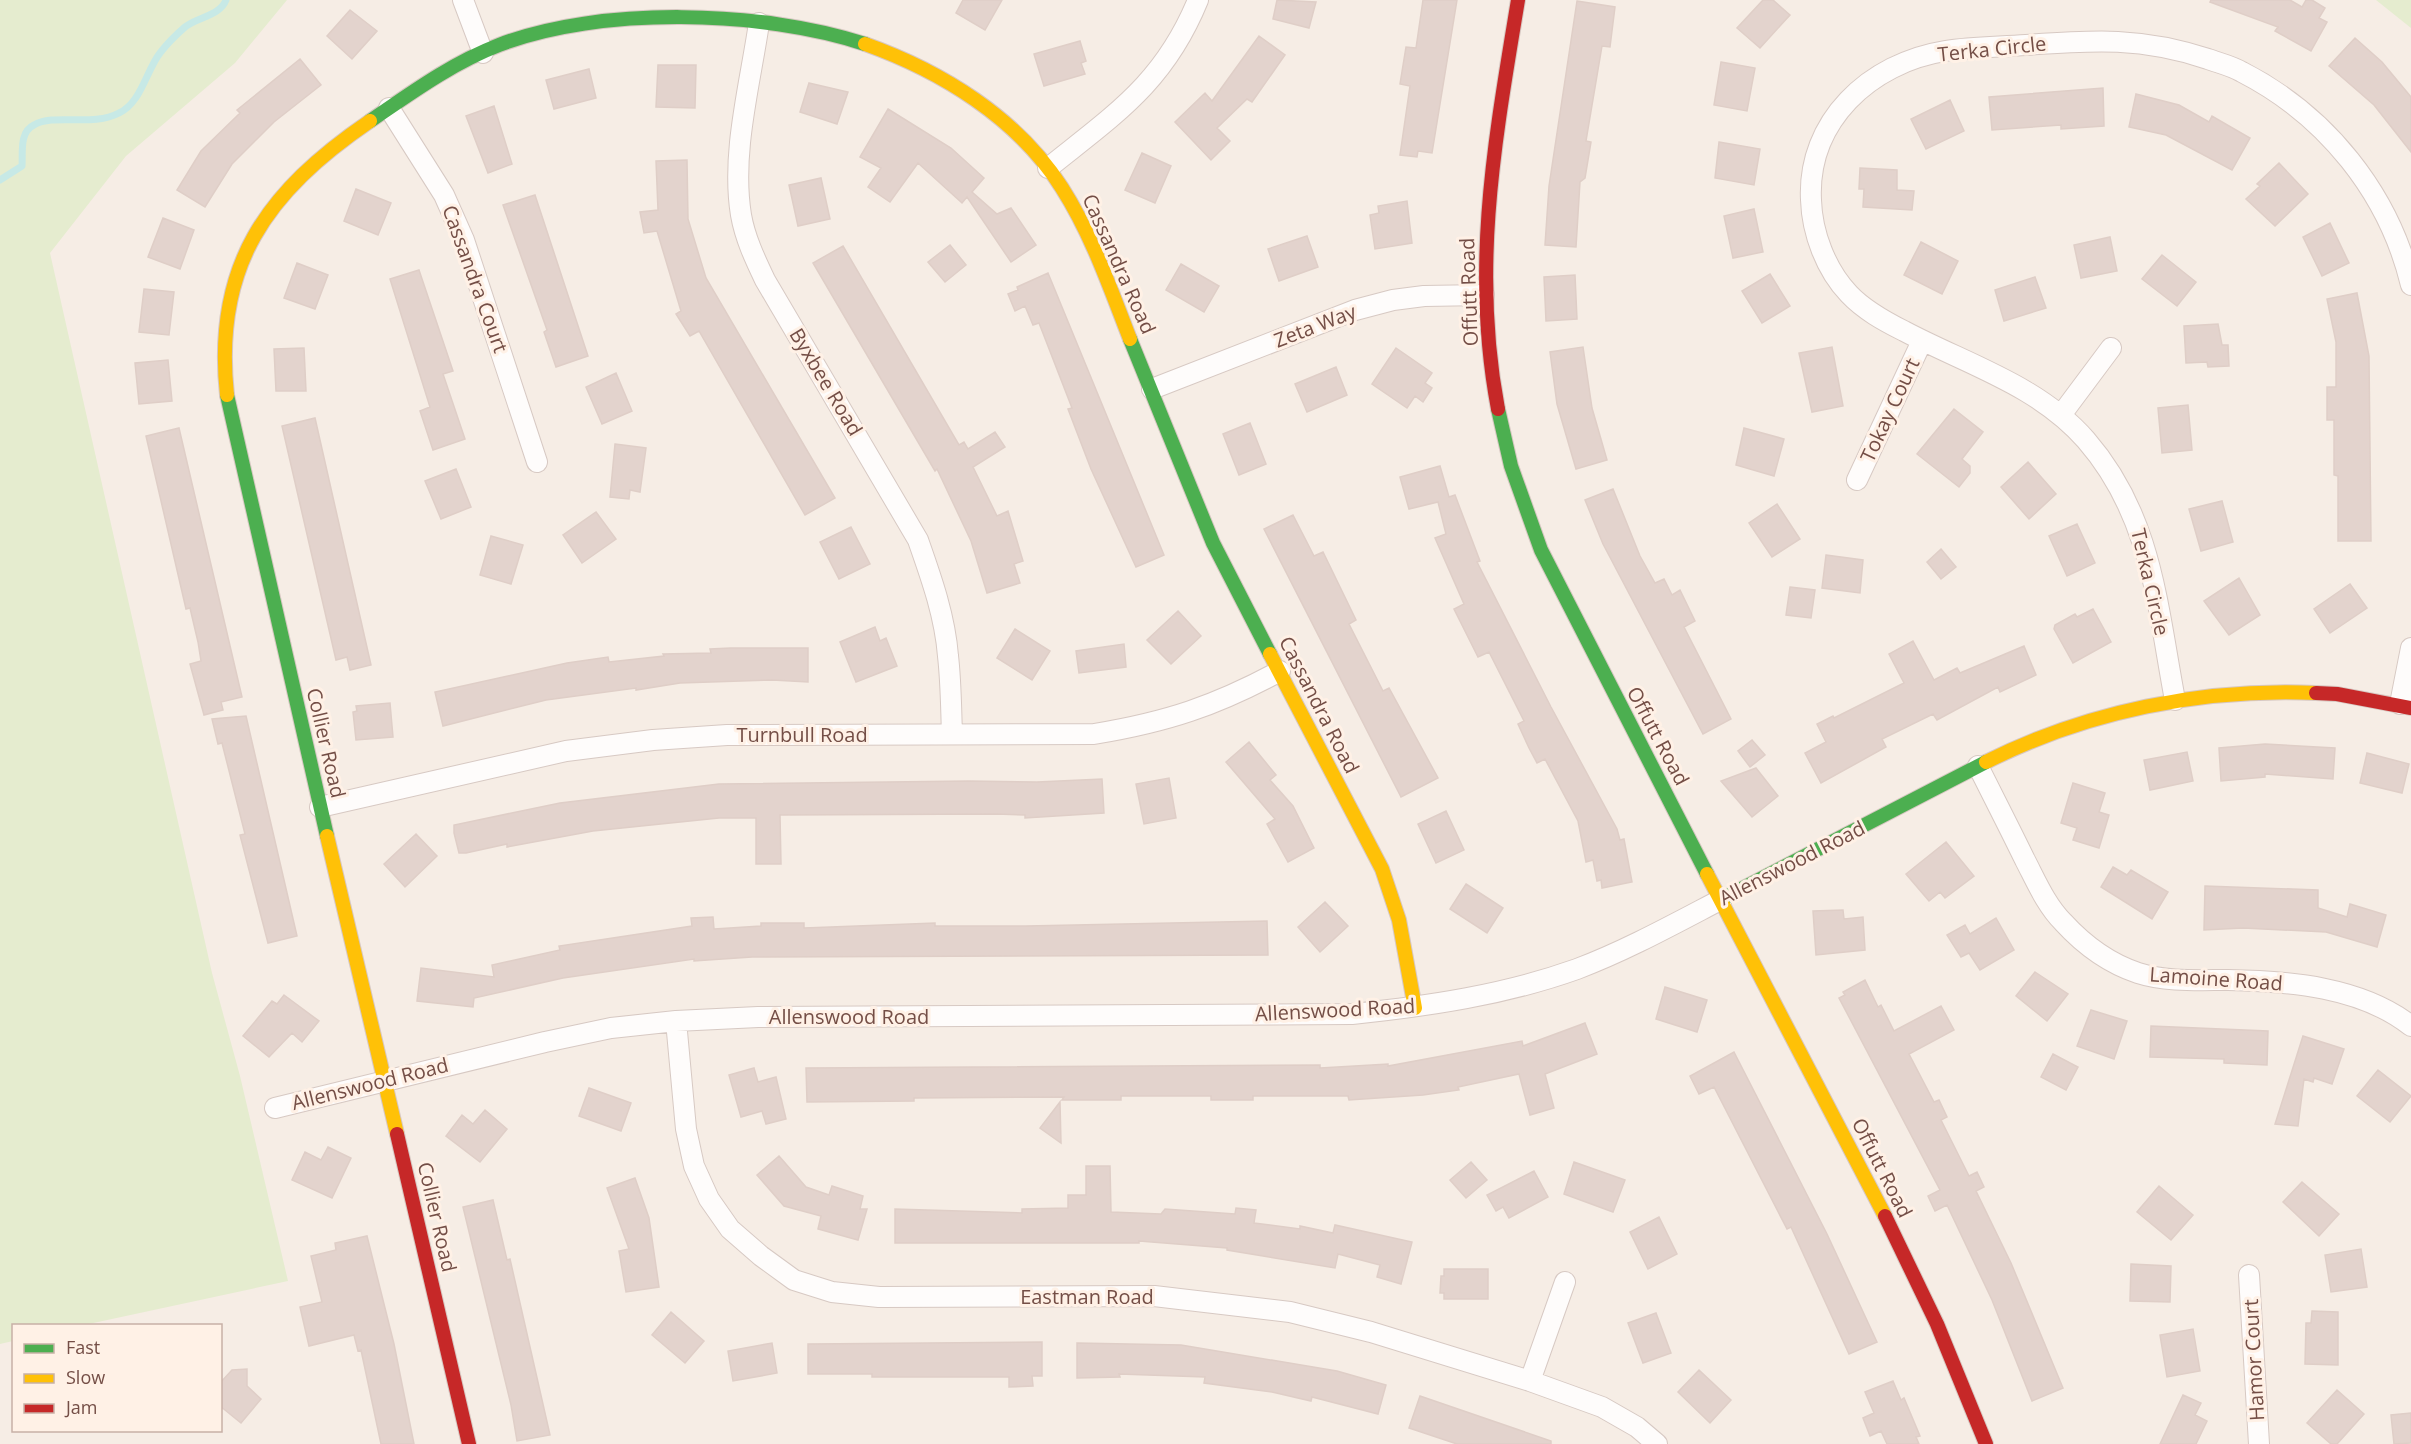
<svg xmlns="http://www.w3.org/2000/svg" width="2411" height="1444" viewBox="0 0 2411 1444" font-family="'Open Sans',sans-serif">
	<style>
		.green { fill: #e5eccf }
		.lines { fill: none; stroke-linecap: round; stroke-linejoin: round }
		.stream { stroke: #c7e9e6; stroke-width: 7 }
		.building { fill: #e3d3cd; stroke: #dfcec7; stroke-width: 1.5 }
		.street-casing { stroke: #d7c9c3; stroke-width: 22 }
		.fast-casing { stroke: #d7c8c2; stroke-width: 16 }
		.slow-casing { stroke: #d7c8c2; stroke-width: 16 }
		.jam-casing { stroke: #d7c8c2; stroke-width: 16 }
		.street { stroke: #fefcfb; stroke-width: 20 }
		.fast { stroke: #4caf50; stroke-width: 14 }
		.slow { stroke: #ffc107; stroke-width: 14 }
		.jam { stroke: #c62828; stroke-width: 14 }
		.labels { text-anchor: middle; stroke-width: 6; stroke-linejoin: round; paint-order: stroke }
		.street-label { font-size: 20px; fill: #744e46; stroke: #fff1e6 }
	</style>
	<rect width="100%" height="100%" fill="#f6ede5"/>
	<path class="green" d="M0,0H287L235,63L126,156L50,253L212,973L240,1076L288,1281L84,1325L14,1326L13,1341L0,1344Z
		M2376,0H2411V28Z"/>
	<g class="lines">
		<path class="stream" d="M0,180L22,166C23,153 19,132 34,125C54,113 93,127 119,113C141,103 146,71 160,53C166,45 177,34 185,27C197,17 220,16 226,0"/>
	</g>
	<path class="building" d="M963,0H1002L985,30L956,13Z
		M1277,0L1316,2L1309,28L1273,19Z
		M1423,0H1457L1432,153L1418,151L1417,157L1400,155L1410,86L1400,84L1406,47L1416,48Z
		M1763,0H1773L1790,15L1760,48L1737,28Z
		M2211,0H2290L2302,7L2306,0H2312L2325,8L2319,18L2327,22L2311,51L2275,31L2278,27L2210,2Z
		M1577,1L1615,7L1610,47L1602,46L1586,141L1591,142L1585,178L1580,182L1576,247L1545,245L1549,186Z
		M350,10L377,31L352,59L327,36Z
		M1259,36L1285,55L1252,102L1247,99L1217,128L1230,141L1211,160L1175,122L1205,93L1212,101Z
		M2355,38L2382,62L2411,97V152L2374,105L2329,66Z
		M1080,41L1086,61L1081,63L1085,74L1044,86L1034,54Z
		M300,59L321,85L274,122L232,164L205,207L177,190L201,151L240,113L237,110Z
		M1721,62L1755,68L1747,111L1714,105Z
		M658,65H696L695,108L656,107Z
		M589,69L596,98L554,109L546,80Z
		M809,83L848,92L837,124L800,112Z
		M2103,88L2104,126L2061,129V125L1992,130L1989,97Z
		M2136,94L2179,105L2209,122L2212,116L2250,138L2232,170L2166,135L2129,127Z
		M1950,100L1964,131L1926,149L1911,119Z
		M494,106L512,164L488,173L466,116Z
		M888,109L951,148L984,178L972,192L997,214L1011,208L1036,245L1011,262L967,197L962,203L918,163L890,202L868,187L881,168L860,157Z
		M1719,142L1760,149L1754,185L1715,178Z
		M1142,153L1171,166L1155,203L1125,190Z
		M687,160L688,219L706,278L835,498L805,515L699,331L690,336L676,314L681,311L657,231L644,233L640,212L658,210L656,161Z
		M2279,163L2308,194L2275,226L2246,199L2260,186L2257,184Z
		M1860,168L1897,170V190L1914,191L1912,210L1863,207L1864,189H1859Z
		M821,178L830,219L798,226L789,185Z
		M356,189L391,203L378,235L344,221Z
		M535,195L588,356L556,367L544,332L547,330L503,205Z
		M1407,201L1412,243L1375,249L1370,215L1379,213L1378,206Z
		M1754,209L1763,252L1733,258L1724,216Z
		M163,218L194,230L180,269L148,257Z
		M2330,223L2349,263L2322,276L2303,237Z
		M1307,236L1318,267L1279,281L1268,249Z
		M2110,237L2117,271L2081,278L2074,245Z
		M1921,242L1958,261L1942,294L1904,275Z
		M950,245L966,265L945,282L928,262Z
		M843,246L959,445L964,442L968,449L995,432L1005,447L973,467L997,516L1008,511L1023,561L1014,564L1020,583L987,593L971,541L937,469L935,471L813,263Z
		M2162,255L2196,282L2177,306L2142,279Z
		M297,263L328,275L315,309L284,298Z
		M1181,264L1219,286L1204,312L1166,290Z
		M419,270L453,371L443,374L465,439L433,450L420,411L430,407L390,279Z
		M1048,273L1164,555L1136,567L1091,469L1068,409L1072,408L1039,323L1033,325L1025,306L1015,311L1008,294L1018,290L1017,287Z
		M1770,274L1790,306L1762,323L1742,291Z
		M1575,275L1577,319L1546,321L1544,277Z
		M2035,277L2046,308L2004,321L1995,290Z
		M144,289L174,292L169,335L139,332Z
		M2357,293L2369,356L2371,541H2338V476L2334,475V420H2327V387H2336V342L2327,299Z
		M2218,324L2222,345H2228L2229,366L2208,367L2207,362L2186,363L2184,326Z
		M1583,347L1592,408L1607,460L1576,469L1557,404L1550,352Z
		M1832,347L1843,406L1812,412L1799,353Z
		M304,348L306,391H276L274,349Z
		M1396,348L1432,373L1425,383L1432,388L1423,402L1415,396L1407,408L1372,384Z
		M168,360L172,401L139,404L135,363Z
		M1336,367L1347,395L1307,412L1295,384Z
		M616,373L632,411L602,424L586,387Z
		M2188,405L2192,450L2162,453L2158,408Z
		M1954,409L1983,432L1962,459L1970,466V473L1959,487L1917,454Z
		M315,418L371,665L350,670L347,657L336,660L282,426Z
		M1250,423L1266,464L1239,475L1223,434Z
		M179,428L242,697L221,702L223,710L204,715L190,664L201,661L198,642L190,608L186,609L146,436Z
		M1744,428L1784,439L1774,476L1736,465Z
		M615,444L646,448L640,492L630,490L629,499L610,497Z
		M2028,462L2056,494L2029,519L2001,487Z
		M1440,466L1449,497L1455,495L1480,561L1477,562L1551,707L1617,829L1620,840L1624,839L1632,882L1602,888L1601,880L1597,881L1593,860L1586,862L1578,821L1545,759L1537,763L1529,748L1518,724L1524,721L1489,652L1478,657L1454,609L1464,604L1435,538L1446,534L1438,502L1409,509L1400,477Z
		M456,469L471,507L441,519L425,481Z
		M1613,489L1640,556L1655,583L1664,579L1672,595L1680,590L1695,621L1684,627L1731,719L1703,734L1603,544L1585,500Z
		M2222,501L2233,542L2201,551L2189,509Z
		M1777,504L1800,539L1772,557L1749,523Z
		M596,512L616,539L582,563L563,535Z
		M1293,515L1314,556L1323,552L1356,620L1349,624L1383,691L1389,688L1438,778L1401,797L1264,529Z
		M2077,524L2095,563L2067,576L2049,536Z
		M851,527L870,564L839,579L820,542Z
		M491,536L523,545L511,584L480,575Z
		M1941,549L1956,567L1941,579L1927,562Z
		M1826,555L1863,560L1860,593L1822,588Z
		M2239,578L2260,615L2229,635L2204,601Z
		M2350,584L2367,608L2330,633L2314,609Z
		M1790,587L1815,590L1811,618L1786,615Z
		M2093,609L2111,642L2073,663L2054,629L2055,625L2075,614L2077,617Z
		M1178,611L1201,636L1171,664L1147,640Z
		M875,627L880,641L886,638L897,666L856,682L840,642Z
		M1015,629L1050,651L1032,680L997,658Z
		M1913,641L1934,680L1957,668L1960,673L2024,646L2036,675L2000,692L1998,687L1937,720L1933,714L1882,739L1886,747L1821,783L1805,753L1826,742L1817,724L1833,716L1834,718L1904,683L1889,654Z
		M1124,644L1126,667L1079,673L1076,651Z
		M731,648H808V682L772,680L680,683L636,690V688L546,700L443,726L435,692L567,663L608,657L609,662L664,656L663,654L711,653L710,649Z
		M390,703L393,737L356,740L353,712L357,711L356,706Z
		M246,716L297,936L268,943L240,835L245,834L222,743L218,744L212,719Z
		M1752,740L1765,755L1750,767L1738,751Z
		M1249,742L1276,775L1270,780L1293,806L1314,848L1288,862L1267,824L1275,819L1226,762Z
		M2265,744L2335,748L2333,779L2265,774V777L2221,781L2219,748Z
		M2187,752L2193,781L2150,790L2144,760Z
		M2367,753L2409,764L2402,793L2360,783Z
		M1756,768L1778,796L1752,817L1721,781Z
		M1169,778L1176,818L1144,824L1136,784Z
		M1102,779L1104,813L1025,818V815L996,814L780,815L781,864H756V818H719L593,831L507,847V844L466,853H459L454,833V825L560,803L719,784L969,781L1037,782Z
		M2073,783L2105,793L2099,812L2109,815L2099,848L2073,840L2077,828L2061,823Z
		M1446,811L1464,850L1436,863L1418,824Z
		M416,834L437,856L405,887L384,864Z
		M1946,842L1974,876L1945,898L1940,892L1929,901L1906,874Z
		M2113,867L2127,875L2131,870L2168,892L2152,919L2101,887Z
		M1466,884L1503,908L1487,933L1450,909Z
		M2205,886L2318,890V908L2347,917L2350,904L2386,915L2377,947L2326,932L2243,928L2204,930Z
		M1325,902L1348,926L1320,952L1298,927Z
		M1843,910L1844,919L1863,917L1865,950L1816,955L1813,911Z
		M713,917L714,929L761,926V923H804V928L935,923V926H1026L1267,921L1268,955L752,957L694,961V959L563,978L474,998L473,1007L417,1001L421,968L494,977L492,965L560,950L559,946L692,926L691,918Z
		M1996,918L2014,950L1980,970L1969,953L1961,957L1947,935L1965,925L1970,934Z
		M2035,972L2068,994L2047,1021L2016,996Z
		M1865,980L1878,1007L1881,1005L1894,1031L1941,1006L1954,1030L1909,1054L1934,1102L1939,1100L1947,1117L1941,1120L1969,1176L1977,1172L1984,1187L1976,1191L2011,1263L2063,1388L2032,1401L1992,1300L1947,1205L1935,1211L1928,1196L1940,1190L1839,998L1845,995L1843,992Z
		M1665,987L1707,1000L1697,1032L1656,1019Z
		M284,995L319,1021L302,1042L292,1033L269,1057L243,1036L272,1001L277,1004Z
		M2091,1010L2127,1021L2114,1059L2077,1046Z
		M1585,1023L1597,1054L1545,1074L1554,1108L1530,1115L1519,1074L1458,1087L1459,1090L1423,1095L1349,1100L1348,1096H1253V1100H1211V1096H1121V1100H1062L1064,1097L914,1098V1101L807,1102L806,1068L1320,1065V1068L1388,1064V1066L1522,1041L1523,1046Z
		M2151,1026L2268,1031L2267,1065L2224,1063V1059L2150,1057Z
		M2303,1036L2344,1049L2332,1084L2314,1078L2313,1082L2304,1079L2298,1126L2275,1124Z
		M1734,1052L1827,1234L1877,1342L1849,1354L1791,1227L1787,1229L1714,1087L1699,1094L1690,1076Z
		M2053,1054L2078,1067L2066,1090L2041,1077Z
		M754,1068L758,1082L776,1077L786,1119L766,1124L762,1111L741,1117L729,1075Z
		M2378,1070L2411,1096L2390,1122L2357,1096Z
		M589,1088L631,1103L621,1131L579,1116Z
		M1060,1102L1061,1143L1040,1128Z
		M485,1110L507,1129L480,1162L446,1136L462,1115L473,1124Z
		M328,1147L351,1158L332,1198L292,1180L305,1152L321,1160Z
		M779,1156L806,1187L829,1195L832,1186L863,1196L860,1209H867L858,1240L818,1229L821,1216L784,1206L757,1175Z
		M1471,1162L1487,1180L1466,1198L1450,1180Z
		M1574,1162L1625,1180L1613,1212L1564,1194Z
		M1086,1166H1110L1111,1212L1161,1214L1165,1209L1235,1214L1236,1208L1256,1210L1254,1223L1300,1229V1226L1333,1233L1335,1225L1412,1242L1401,1284L1377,1277L1380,1265L1338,1254L1335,1268L1227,1250V1248L1139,1241V1243H895V1209L1022,1213V1209L1068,1208V1195H1086Z
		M1534,1171L1548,1197L1509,1218L1503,1207L1496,1211L1487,1195Z
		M635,1178L649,1218L659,1287L626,1292L619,1251L629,1249L607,1188Z
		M2302,1182L2339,1214L2319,1236L2283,1202Z
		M2159,1186L2193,1215L2171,1240L2137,1212Z
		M493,1200L507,1260L510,1259L550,1435L517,1441L511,1405L463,1207Z
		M1659,1217L1677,1254L1648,1269L1630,1232Z
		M367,1236L394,1344L414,1444H381L361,1350L358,1351L354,1335L309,1346L300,1307L322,1302L311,1256L336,1250L335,1243Z
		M2361,1249L2367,1287L2331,1292L2325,1255Z
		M2131,1264L2171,1266L2170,1302L2130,1301Z
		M1444,1269H1488V1299H1444V1293H1440L1441,1276H1444Z
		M2312,1311L2338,1312V1365L2305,1364L2306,1323H2311Z
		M671,1312L704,1341L685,1363L652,1335Z
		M1656,1313L1671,1353L1643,1363L1628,1323Z
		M2193,1329L2200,1371L2167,1377L2160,1335Z
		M1042,1342V1376H1032L1033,1386L1009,1387V1377H872V1374H808V1344Z
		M772,1343L777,1373L733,1381L728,1351Z
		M1077,1343L1181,1345L1337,1371L1386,1385L1378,1414L1312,1397L1311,1401L1272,1392L1204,1383L1205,1377L1119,1374L1120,1377L1077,1378Z
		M247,1369V1386L261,1399L241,1423L220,1406V1383L232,1370Z
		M1699,1370L1731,1400L1710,1423L1678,1392Z
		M1893,1381L1901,1400L1904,1398L1920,1436L1916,1437L1919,1444H1887L1881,1431L1870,1436L1863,1418L1874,1413L1865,1392Z
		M2337,1390L2364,1414L2337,1444H2331L2307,1423Z
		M2183,1395L2201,1403L2195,1415L2207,1421L2196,1444H2160Z
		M1420,1396L1551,1441V1444H1457L1409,1428Z
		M2411,1413V1443L2394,1444L2391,1415Z"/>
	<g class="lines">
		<defs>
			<path id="street" d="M463,0L483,53
				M759,23C750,85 731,153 741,215C745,238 755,259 765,280L918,540C931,577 945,616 948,656C951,682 951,708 952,734
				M389,108L444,195L464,240L537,462
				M1048,168C1115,114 1164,83 1198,0
				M1152,389L1355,310L1393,300L1424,296L1484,295
				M2061,415L2111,348
				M1857,480L1922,341
				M2175,700C2157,605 2152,516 2086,440C2038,385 1966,364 1904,331C1884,321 1864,310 1849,294C1826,270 1812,233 1811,200C1807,121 1870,63 1945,51C1972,47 1999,47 2026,45C2094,40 2142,37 2208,59C2219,63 2232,66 2242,72C2326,115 2389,193 2411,285
				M2400,704L2411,648
				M1978,766C1994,798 2010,829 2025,860C2036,881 2046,905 2063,922C2084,945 2108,963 2138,973C2166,982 2198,980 2228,980C2289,981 2362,987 2411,1026
				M320,807L566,751L653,740L727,735L1094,734C1167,722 1215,706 1280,671
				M676,1021L686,1129L694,1166L709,1199L730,1229L761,1256L794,1280L832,1292L879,1297L1154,1296L1290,1312L1371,1332L1530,1381L1602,1407L1637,1427L1657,1444
				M275,1108L545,1042L611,1028L676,1021L758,1017L1352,1014C1429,1006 1504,995 1577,969C1627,950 1674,924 1722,899
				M2249,1275L2259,1444
				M1530,1381L1565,1282"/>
			<path id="fast" d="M370,121C411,93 452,63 499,45C600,6 762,10 865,44
				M1130,339L1213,543L1270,654
				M227,395L327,836
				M1498,409L1511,466L1541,550L1707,874
				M1722,899L1986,762"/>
			<path id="slow" d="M865,44C941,71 1018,118 1062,188C1092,235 1110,288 1130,339
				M227,395C213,266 266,192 370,121
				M1270,654L1382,869L1399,920L1415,1008
				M1986,762C2087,711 2203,688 2316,693
				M327,836L397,1134
				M1707,874L1885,1216"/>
			<path id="jam" d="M1498,409C1471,268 1495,139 1518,0
				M2316,693L2337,694L2411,708
				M397,1134L469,1444
				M1885,1216L1937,1324L1986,1444"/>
		</defs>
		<use href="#street" class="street-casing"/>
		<use href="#fast" class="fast-casing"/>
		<use href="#slow" class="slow-casing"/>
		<use href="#jam" class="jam-casing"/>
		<use href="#street" class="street"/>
		<use href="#fast" class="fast"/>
		<use href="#slow" class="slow"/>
		<use href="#jam" class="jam"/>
	</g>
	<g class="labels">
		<g class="street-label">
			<text transform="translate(1992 49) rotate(-6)" y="7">Terka Circle</text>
			<text transform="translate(1119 264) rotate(66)" y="7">Cassandra Road</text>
			<text transform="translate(475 279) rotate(70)" y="7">Cassandra Court</text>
			<text transform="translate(1469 292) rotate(-92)" y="7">Offutt Road</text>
			<text transform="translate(1315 326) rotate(-21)" y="7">Zeta Way</text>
			<text transform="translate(826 382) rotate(59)" y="7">Byxbee Road</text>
			<text transform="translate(1890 410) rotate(-65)" y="7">Tokay Court</text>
			<text transform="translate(2150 582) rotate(77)" y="7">Terka Circle</text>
			<text transform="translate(1319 705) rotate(63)" y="7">Cassandra Road</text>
			<text x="802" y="742">Turnbull Road</text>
			<text transform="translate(1658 736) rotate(62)" y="7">Offutt Road</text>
			<text transform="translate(326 743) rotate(77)" y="7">Collier Road</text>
			<text transform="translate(1792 863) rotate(-27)" y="7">Allenswood Road</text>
			<text transform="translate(2216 979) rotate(4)" y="7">Lamoine Road</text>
			<text transform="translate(1335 1010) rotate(-3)" y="7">Allenswood Road</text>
			<text x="849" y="1024">Allenswood Road</text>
			<text transform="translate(370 1084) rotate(-14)" y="7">Allenswood Road</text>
			<text transform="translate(1882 1168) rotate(63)" y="7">Offutt Road</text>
			<text transform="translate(437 1217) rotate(77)" y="7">Collier Road</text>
			<text x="1087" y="1304">Eastman Road</text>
			<text transform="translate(2254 1360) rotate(-93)" y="7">Hamor Court</text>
		</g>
	</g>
	<rect x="12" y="1324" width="210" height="108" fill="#fff1e6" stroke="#c7b0a6" stroke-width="1.5"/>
	<rect x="24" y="1344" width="30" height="9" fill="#4caf50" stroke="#c7b0a6" stroke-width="1.5"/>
	<text x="66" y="1354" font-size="18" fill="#744e46">Fast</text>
	<rect x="24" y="1374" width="30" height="9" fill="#ffc107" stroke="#c7b0a6" stroke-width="1.5"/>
	<text x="66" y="1384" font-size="18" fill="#744e46">Slow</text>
	<rect x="24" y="1404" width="30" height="9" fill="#c62828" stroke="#c7b0a6" stroke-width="1.5"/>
	<text x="66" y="1414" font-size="18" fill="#744e46">Jam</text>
</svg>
